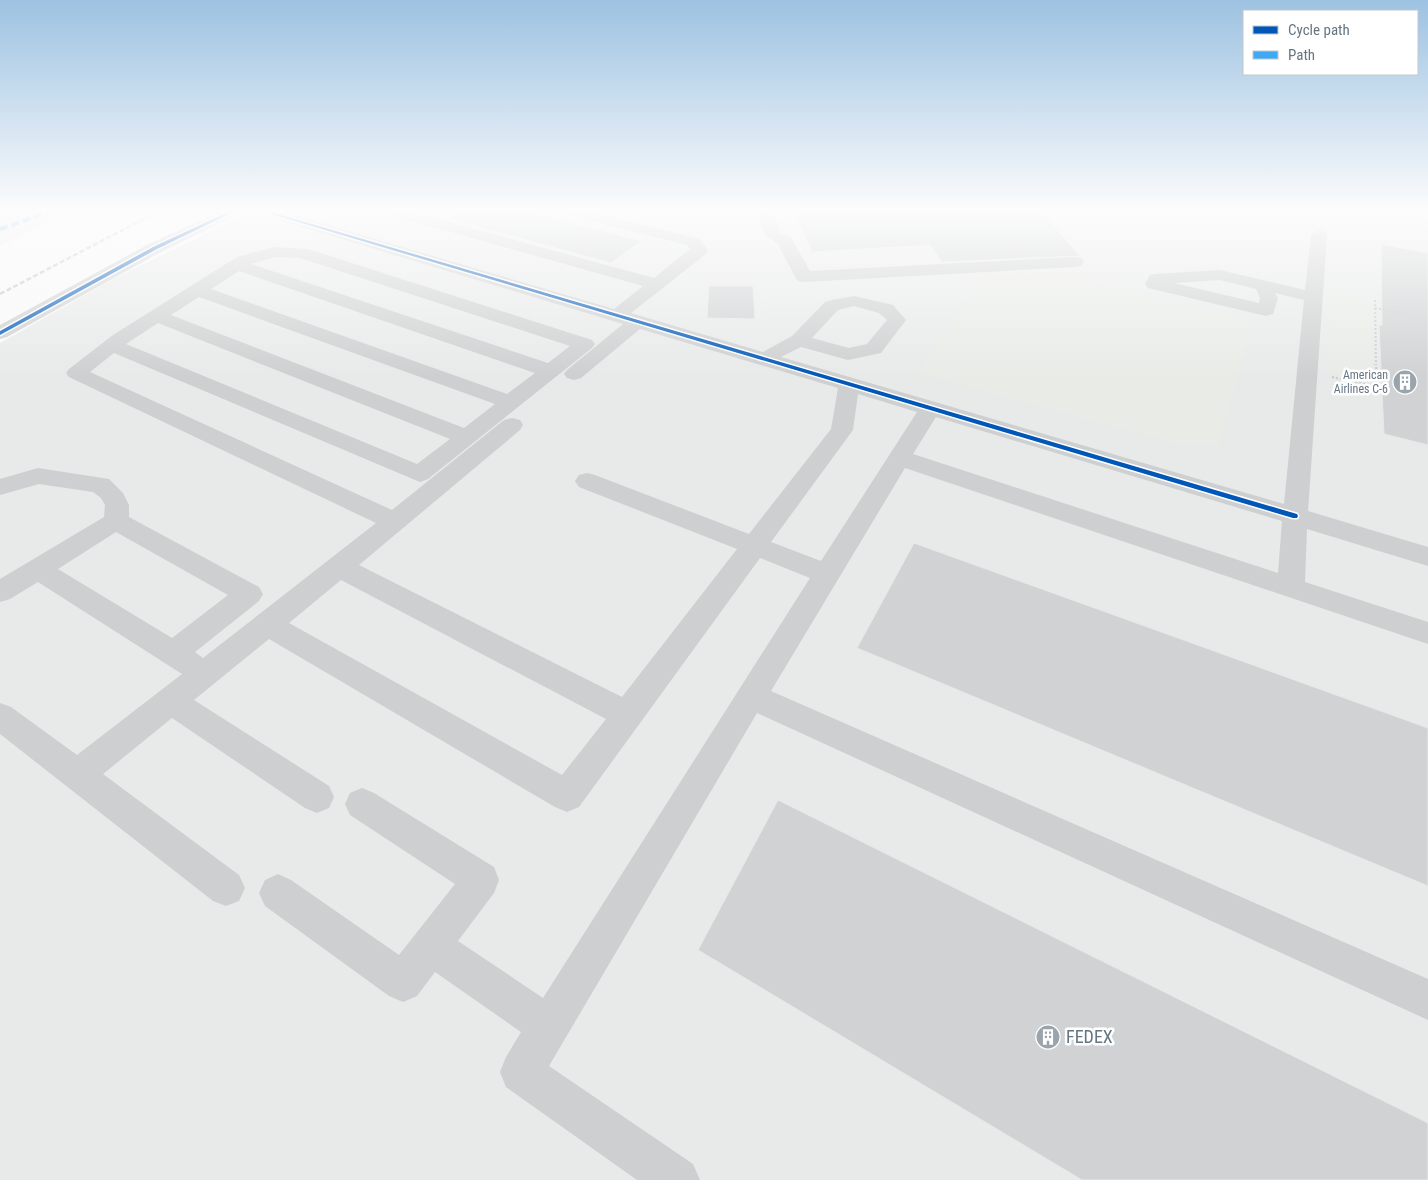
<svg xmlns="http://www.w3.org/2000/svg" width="1428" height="1180" viewBox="0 0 1428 1180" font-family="'Roboto Condensed',sans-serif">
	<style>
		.built { fill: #e8e9e9 }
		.green { fill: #e8ebe6 }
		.building { fill: #d0d2d3; stroke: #e8e8e8 }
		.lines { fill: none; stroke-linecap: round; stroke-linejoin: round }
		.path-far1 { stroke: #cbcccd; stroke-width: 2; stroke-dasharray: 2 2; stroke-linecap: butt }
		.path { stroke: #cbcccd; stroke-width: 2.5; stroke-dasharray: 2 2; stroke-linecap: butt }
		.minor { fill: #cecfd0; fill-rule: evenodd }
		.rail { stroke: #c3c5c6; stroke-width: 2.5; stroke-dasharray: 5 2.5; stroke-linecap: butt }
		.quiet { stroke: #3fa9f5; stroke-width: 4; stroke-dasharray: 8 4; stroke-linecap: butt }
		.cycleway-casing { stroke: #fff; stroke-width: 3 }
		.cycleway { fill: #0057b8; fill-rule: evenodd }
		.labels { text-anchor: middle; stroke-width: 5; stroke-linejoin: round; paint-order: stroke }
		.far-poi-label { font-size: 12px; fill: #657683; stroke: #fff; text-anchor: end }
		.near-poi-label { font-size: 18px; fill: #657683; stroke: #fff; text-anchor: start }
	</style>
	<rect width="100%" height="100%" fill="#f9f9f9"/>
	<path class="built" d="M252,211H1428V1180H0V343L115,278Z"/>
	<path class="green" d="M0,211H73L0,246Z
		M1086,269L1095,284L1253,321L1219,445L1177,444L918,373L986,275Z
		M1338,294L1372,299L1373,384L1327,372L1331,295Z"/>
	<path class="building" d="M450,211H525L641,241L611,263L449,219Z
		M794,211H1041L1080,256L942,262L930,245L812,252Z
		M1381,244L1428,253V445L1384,434L1379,325H1382Z
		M709,286H753L755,319L707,318Z
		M914,543L1428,728V886L857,648Z
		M778,800L1428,1123V1180H1082L698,950Z"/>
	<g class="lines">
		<path class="path-far1" d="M1375,300L1376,365
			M1375,308L1411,315"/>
		<path class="path" d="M1332,377L1377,387L1376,364"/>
		<path class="minor" d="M221,211H242L239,214L161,252L7,337L0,339V325L149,244Z
			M255,211H280L614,309L643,286L386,214L383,211H409L654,278L690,249L687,245L563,214L560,211H588L699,239L708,250L706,254L631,313L763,352L792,336L825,302L832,300L854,296L893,305L906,320L881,353L848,360L801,347L781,357L1284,504L1304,300L1275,293L1278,298L1273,314L1266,316L1148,288L1145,284L1150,275L1156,274L1220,270L1305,290L1311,235L1319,230L1325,232L1327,235L1308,511L1428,547V566L1307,529L1305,582L1428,622V644L905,468L771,691L1428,979V1020L757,713L549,1066L693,1164L700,1180H637L506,1087L500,1072L506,1057L521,1032L435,972L417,996L403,1002L389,996L265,906L259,893L265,880L278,874L291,880L399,955L455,884L350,815L345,804L350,793L362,788L374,793L494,867L499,880L494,893L458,941L543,998L810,578L760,558L579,807L567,812L555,807L269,639L194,700L329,786L334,797L329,808L317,813L305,808L172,718L103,774L239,875L245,888L239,901L226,906L213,901L0,734V703L11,707L77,755L182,674L38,582L10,599L0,602V579L104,517L105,505L101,498L93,492L39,484L0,495V479L38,468L109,479L123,493L129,505V517L259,587L263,594L259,601L195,652L203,658L376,523L69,377L66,373L69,369L113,335L237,257L274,247L308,249L592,340L595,344L592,348L428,479L420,482L114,353L90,372L392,510L504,420L512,418L520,420L523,425L520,430L359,565L622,697L737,549L579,487L575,481L579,475L587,473L595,475L749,534L831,429L838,388L640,329L581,378L574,380L567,378L564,374L567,370L623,324L258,214ZM275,257L300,258L570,346L548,363L251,264ZM239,271L535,373L507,394L211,289ZM1220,280L1256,289L1260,298L1259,303L1174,283ZM199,297L495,404L464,428L171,315ZM854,306L879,313L887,320L867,344L849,348L812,338L838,310ZM158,323L450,439L417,464L126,344ZM858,394L917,412L821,561L771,542L853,430ZM936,417L1282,521L1278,573L913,454ZM116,532L228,595L172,638L58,569ZM341,580L606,719L562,775L289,623Z
			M756,211H772L781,233L791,238L810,271L1075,257L1081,258L1084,262L1081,266L1075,267L804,282L798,281L795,277L778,244L766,236Z"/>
		<path class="rail" d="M0,294L159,211"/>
		<path class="quiet" d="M0,229L52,211"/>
		<defs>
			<path id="cycleway" d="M230,211H236L157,249L0,335V331L153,247Z
				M261,211H268L1297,514L1298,516L1297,518H1293Z"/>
		</defs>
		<use href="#cycleway" class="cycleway-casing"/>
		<use href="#cycleway" class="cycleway"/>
	</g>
	<linearGradient id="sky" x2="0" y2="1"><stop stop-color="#9dc2e2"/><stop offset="0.56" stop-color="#fcfcfc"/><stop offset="1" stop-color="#fcfcfc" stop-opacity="0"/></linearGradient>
	<rect width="1428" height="376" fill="url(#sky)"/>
	<defs>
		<symbol id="building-disc" viewBox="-11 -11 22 22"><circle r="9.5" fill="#99a4ac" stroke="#fff"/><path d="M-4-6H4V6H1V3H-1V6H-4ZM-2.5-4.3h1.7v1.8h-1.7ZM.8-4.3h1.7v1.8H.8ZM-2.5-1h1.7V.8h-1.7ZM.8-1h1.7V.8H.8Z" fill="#fff"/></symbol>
	</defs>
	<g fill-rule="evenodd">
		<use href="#building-disc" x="1391" y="368" width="28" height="28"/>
		<use href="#building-disc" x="1034" y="1023" width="28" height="28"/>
	</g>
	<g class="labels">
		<g class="far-poi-label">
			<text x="1388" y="379">American<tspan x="1388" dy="14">Airlines C-6</tspan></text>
		</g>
		<g class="near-poi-label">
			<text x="1066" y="1043">FEDEX</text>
		</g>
	</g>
	<rect x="1243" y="10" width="175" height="65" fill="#ffffff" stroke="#c1c8cd"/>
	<rect x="1253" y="26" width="25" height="8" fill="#0057b8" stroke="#c1c8cd"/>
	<text x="1288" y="35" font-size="15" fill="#657683">Cycle path</text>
	<rect x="1253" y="51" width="25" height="8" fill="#3fa9f5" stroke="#c1c8cd"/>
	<text x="1288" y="60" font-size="15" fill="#657683">Path</text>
</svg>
